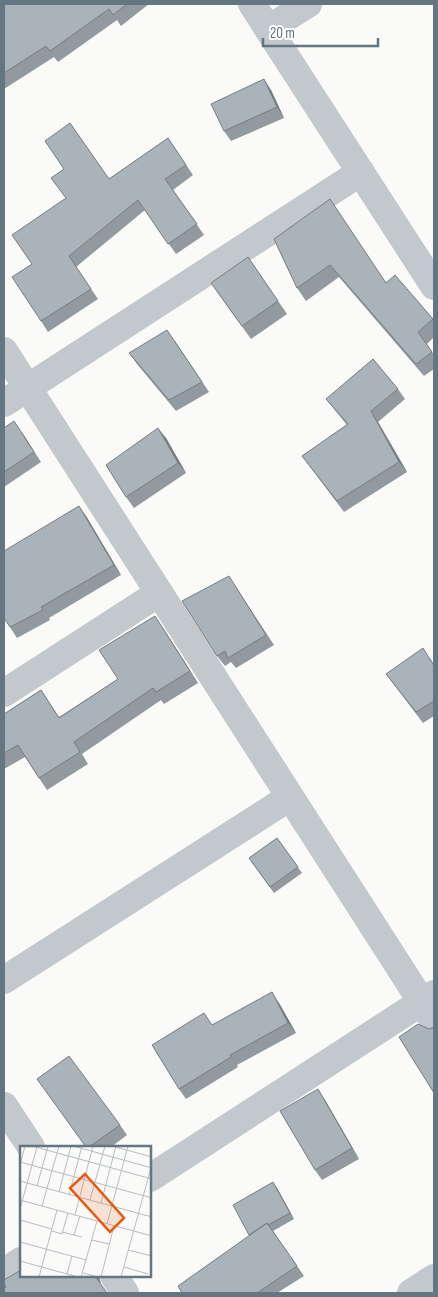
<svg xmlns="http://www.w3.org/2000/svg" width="438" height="1297" viewBox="0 0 438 1297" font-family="'Sofia Sans Condensed',sans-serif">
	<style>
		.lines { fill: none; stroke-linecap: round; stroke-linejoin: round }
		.street { stroke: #c3c8cc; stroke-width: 28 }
		.wall { fill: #929a9f }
		.shaded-wall { fill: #777d82 }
		.building { fill: #aab3b9; stroke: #777d82 }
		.inset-road { fill: none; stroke: #b5bdc2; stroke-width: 1 }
		.view { fill: #e8590c; fill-opacity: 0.15; stroke: #e8590c; stroke-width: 2.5 }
		.inset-edge { fill: none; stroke: #657683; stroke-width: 2.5 }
	</style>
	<rect width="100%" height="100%" fill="#fafaf8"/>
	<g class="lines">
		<path class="street" d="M252,4L434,286
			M268,29L308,4
			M4,351L434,1021
			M4,403L361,172
			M4,693L159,593
			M4,980L290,797
			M4,1106L31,1147
			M150,1178L434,994
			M4,1272L21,1261
			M114,1276L125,1293
			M411,1293L434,1278"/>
	</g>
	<path class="wall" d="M4,4H149L121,26L117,20L58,62L54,57L4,89Z
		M271,90L284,118L231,141L224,131Z
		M168,138L193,175L173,190L204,235L176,254L145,210L76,267L98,299L48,332L41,321L32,264L109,179Z
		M274,239L386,282L433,319L434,321V337L427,344L434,355V369L424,376L339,277L306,301L297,288Z
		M248,257L287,314L251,339L220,296Z
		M175,341L209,392L176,411L137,364L129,353Z
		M398,389L405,399L378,422L407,472L344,512L302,456L347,425L334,409L326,399Z
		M4,428L22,432L41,462L4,487Z
		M166,438L186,473L134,508L126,497Z
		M86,516L121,575L49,618L50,620L17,638L4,618Z
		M236,587L274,645L236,668L231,662L225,666L217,656Z
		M163,628L198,683L164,704L161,700L82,754L88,764L47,790L25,757L4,769V714L41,690L59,717L118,679Z
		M430,658L434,665V716L423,723L386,674Z
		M277,838L302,873L274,893L249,858Z
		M279,1003L296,1033L237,1065L238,1067L186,1099L179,1089L212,1025Z
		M325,1100L359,1159L322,1180L315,1170Z
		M120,1125L127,1135L111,1147H86Z
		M277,1188L294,1219L273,1231L304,1276L277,1293H182L249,1236Z"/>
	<path class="shaded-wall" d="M264,79L271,90L284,118L277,107Z
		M371,411L378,422L407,472L399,462Z
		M158,428L166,438L186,473L178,463Z
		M79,506L86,516L121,575L114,565Z
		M155,616L163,628L198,683L190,671Z
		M272,992L279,1003L296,1033L288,1023Z
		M318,1089L325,1100L359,1159L352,1148Z
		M273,1182L277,1188L294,1219L290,1213Z
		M95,1276H99L101,1284L107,1293Z"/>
	<path class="building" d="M4,4H127L113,15L109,9L50,51L46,46L4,73Z
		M264,79L277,107L224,131L211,104Z
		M70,123L109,179L168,138L186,165L165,179L197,224L168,244L138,200L69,256L91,289L41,321L12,277L32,264L12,235L66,198L51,178L64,169L45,141Z
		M330,199L386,283L395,275L433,319L418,332L432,352L416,364L330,265L297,288L274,239Z
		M248,257L278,301L242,326L211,283Z
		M167,330L202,382L169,400L129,353Z
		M373,359L398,389L371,411L399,462L337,501L302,456L348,424L326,399Z
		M14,421L34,452L4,472V428Z
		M158,428L178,463L126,497L106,465Z
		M79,506L114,565L41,607L43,610L10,627L4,618V551Z
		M229,576L266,635L228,658L225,651L217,656L182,601Z
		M155,616L190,671L156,692L153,688L74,742L80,752L39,778L18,745L4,753V714L41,690L59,718L118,679L99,650Z
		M423,648L434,666V701L416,712L386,674Z
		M277,838L298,867L270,887L249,858Z
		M272,992L288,1023L230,1055L231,1057L179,1089L152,1045L204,1013L212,1025Z
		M418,1024L429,1029L434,1027V1093L399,1037Z
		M69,1056L120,1125L89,1147H86L37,1079Z
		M318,1089L352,1148L315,1170L280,1111Z
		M273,1182L290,1213L268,1225L267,1223L249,1235L233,1205Z
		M267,1223L297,1266L257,1293H182L178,1286Z
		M21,1270V1276H95L107,1293H4V1289L6,1287L4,1283V1280Z"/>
	<g transform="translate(20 1146)">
		<rect width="131" height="131" fill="#fafaf8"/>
		<path class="inset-road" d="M12,0L132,33M53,0L132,22M92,0L132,11M0,16L132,52M0,19L5,0M0,35L132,71M17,40L28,0M39,46L51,0M49,49L62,0M0,54L132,90M70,54L85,0M81,57L96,0M22,60L39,0M0,63L17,1M55,69L73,0M0,74L32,83M87,78L108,0M32,85L42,88L48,67M42,86L62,91M54,89L60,70M72,94L89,98M0,96L66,114M108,104L132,110M0,115L58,131M104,121L128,128M63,127L78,131M47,128L52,110M19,131L37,64M61,131L77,75M81,131L94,80M101,131L132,18"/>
		<path class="view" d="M65,28L104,72L90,86L50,42Z"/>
		<rect width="131" height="131" class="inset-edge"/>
	</g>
	<rect width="438" height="1297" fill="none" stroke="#657683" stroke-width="10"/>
	<path d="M263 38v8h115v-8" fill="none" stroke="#657683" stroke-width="2.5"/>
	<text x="270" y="38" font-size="15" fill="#657683" stroke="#ffffff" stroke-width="4" paint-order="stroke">20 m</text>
</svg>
